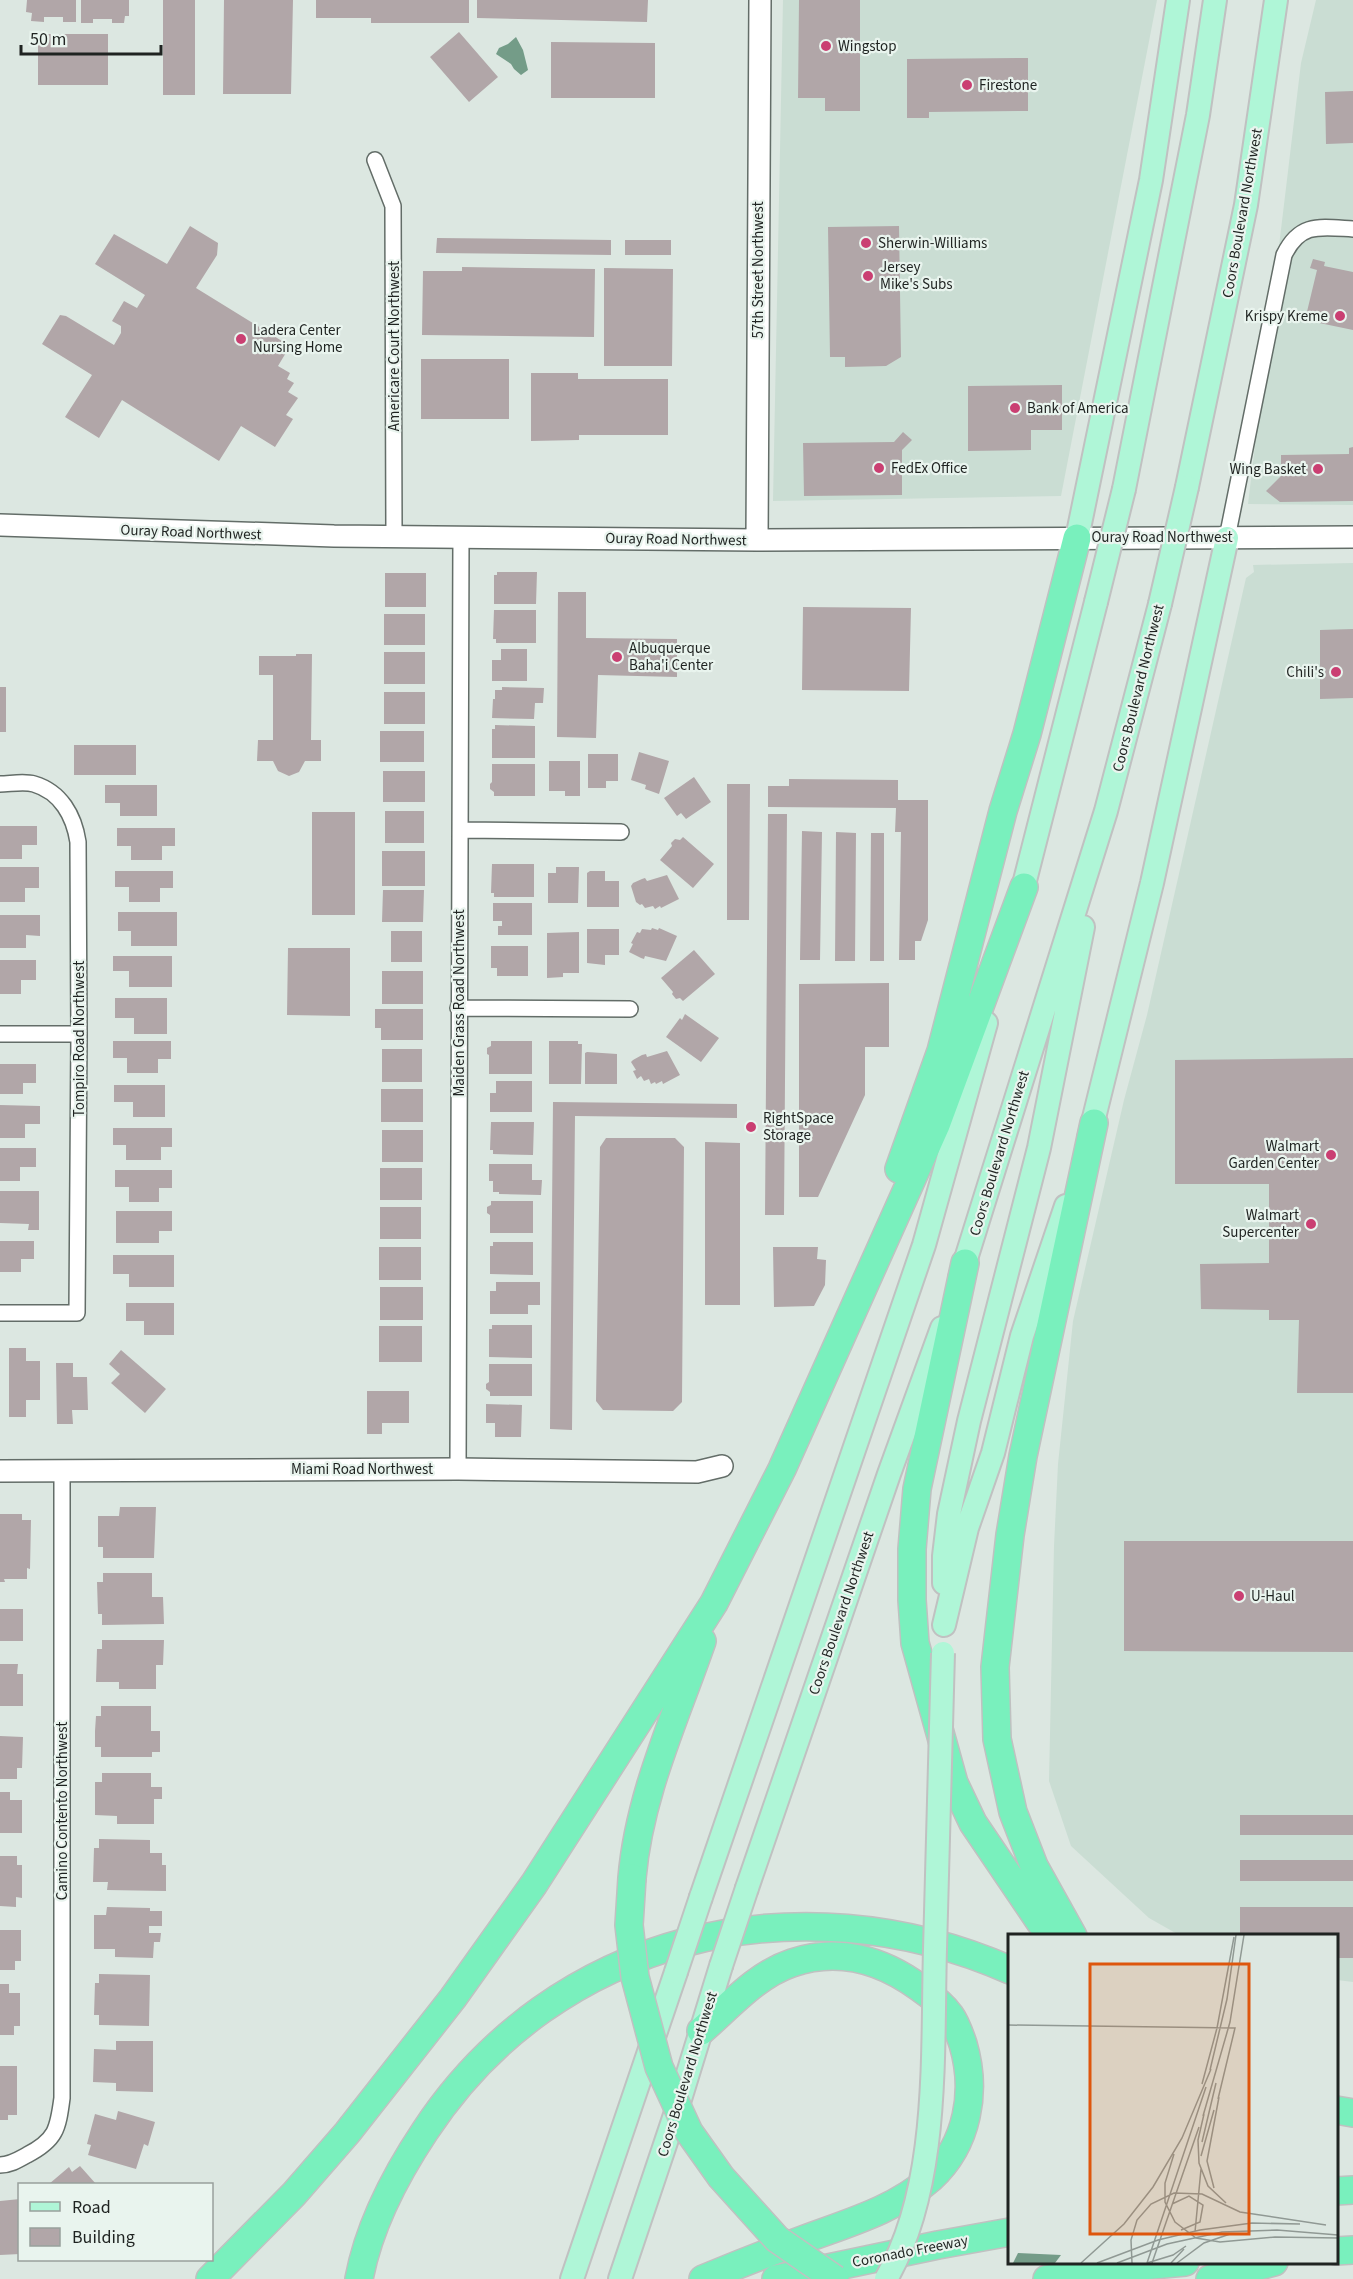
<svg xmlns="http://www.w3.org/2000/svg" width="1353" height="2279" viewBox="0 0 1353 2279" font-family="'Source Sans 3',sans-serif">
	<style>
		.built { fill: #caddd3 }
		.water { fill: #749c88 }
		.building { fill: #b1a6a8 }
		.lines { fill: none; stroke-linecap: round; stroke-linejoin: round }
		.street-casing { stroke: #636d68; stroke-width: 18 }
		.secondary-casing { stroke: #636d68; stroke-width: 24 }
		.primary-casing { stroke: #c0c1c1; stroke-width: 26 }
		.highway-casing { stroke: #c0c1c1; stroke-width: 30 }
		.street { stroke: #fff; stroke-width: 15 }
		.secondary { stroke: #fff; stroke-width: 21 }
		.primary { stroke: #aff6d7; stroke-width: 22 }
		.highway { stroke: #79f0bd; stroke-width: 27 }
		.primary-bridge-casing { stroke: #c0c1c1; stroke-width: 26; stroke-linecap: butt }
		.highway-bridge-casing { stroke: #c0c1c1; stroke-width: 30; stroke-linecap: butt }
		.primary-bridge { stroke: #aff6d7; stroke-width: 22 }
		.highway-bridge { stroke: #79f0bd; stroke-width: 27 }
		.poi-dot { fill: #ca3f72; stroke: #e9f4ee; stroke-width: 2 }
		.labels { text-anchor: middle; stroke-width: 4.5; stroke-linejoin: round; paint-order: stroke }
		.poi-label { font-size: 15px; fill: #1f2321; stroke: #e9f4ee; text-anchor: start }
		.street-label { font-size: 15px; fill: #1f2321; stroke: #e9f4ee }
		.inset-road { fill: none; stroke: #909994; stroke-width: 1.5 }
		.view { fill: #de560d; fill-opacity: 0.15; stroke: #de560d; stroke-width: 3 }
		.inset-edge { fill: none; stroke: #1f2321; stroke-width: 3 }
	</style>
	<rect width="100%" height="100%" fill="#dce7e1"/>
	<path class="built" d="M783,0H1157L1061,496L773,501Z
		M1316,0H1353V505L1248,504L1301,63Z
		M1353,563V1982L1337,1980L1336,1936L1179,1935L1149,1918L1071,1846L1049,1781L1054,1546L1058,1464L1073,1321L1124,1100L1147,1015L1246,578L1254,572L1253,565Z"/>
	<path class="water" d="M516,37L523,50L528,70L521,75L514,69L511,64L496,54L499,48L508,44Z"/>
	<path class="building" d="M27,0H76V22H63V17H44V22L31,21L32,13L26,12Z
		M81,0H129V16H125L124,23H112V19H93V23H81Z
		M163,0H195V95H163Z
		M224,0H293L291,94H223Z
		M316,0H469V23H371V18H316Z
		M477,0H648L647,22L477,18Z
		M799,0H860V111H825V98H798Z
		M459,32L498,77L469,102L430,57Z
		M38,34H108V85H38Z
		M551,42L655,43V98H551Z
		M1028,58V111L929,112V118H907V59Z
		M1353,91V143L1326,144L1325,92Z
		M190,226L218,243L217,255L196,288L290,346L278,366L290,373L287,379L294,383L288,392L298,398L286,415L293,419L275,447L241,426L219,461L122,400L99,438L65,417L92,375L42,344L60,315L66,316L114,345L121,333V326L112,321L124,301L137,308L145,295L95,264L114,234L167,264Z
		M899,226L901,357L886,366L845,367V357H830L828,227Z
		M437,238L611,240V255L436,253Z
		M625,240H671V255H625Z
		M1313,259L1325,262L1324,266L1353,272V330L1305,320L1317,270L1310,268Z
		M462,267L595,269L594,337L422,335L423,271H462Z
		M604,268L673,269L672,366H604Z
		M421,359H509V419H421Z
		M531,373H578V379H668V435H579V440L531,441Z
		M1062,385V430H1031V450L968,451V386Z
		M903,432L912,440L902,450V495L804,496L803,443L894,442Z
		M1353,447V501L1280,502L1266,491L1281,476V455L1349,454V448Z
		M497,572H537L536,604H494V575H497Z
		M385,573H426V607H385Z
		M558,592H586V638L677,639V677L598,675L596,738L557,737Z
		M803,607L911,608L909,691L802,690Z
		M494,610H536V643H496V639H493Z
		M384,614H425V645H384Z
		M1353,629V698L1320,699V630Z
		M501,649H527V681H492V660H501Z
		M384,652H425V684H384Z
		M296,654H312L311,740H321V761H305L299,772L289,776L278,771L273,761H257L258,740H273V675H259V656H296Z
		M0,687H6V732H0Z
		M502,687L544,688L543,703H535L534,719L492,718L493,699H495V690H502Z
		M384,692H425V724H384Z
		M495,725L535,726V758H492V729H495Z
		M380,731H424V762H380Z
		M74,745H136V775H74Z
		M639,752L669,761L659,794L645,789L646,785L631,780Z
		M588,754H618V781H606V788H588Z
		M549,761H580V796H565V791H549Z
		M492,764H535V796H494V792L490,789V784L492,782Z
		M383,771H425V802H383Z
		M694,777L711,802L686,819L681,813L677,816L664,798Z
		M789,779L898,780V800H928V920L921,941H915V960H899L901,832H895L896,808L768,807V786H789Z
		M727,784H750L749,920H727Z
		M105,785H157V816H120V803H105Z
		M385,811H424V843H385Z
		M312,812H355V915H312Z
		M768,814H787L784,1215H765Z
		M0,826H37V845H22V859H0Z
		M117,828H175V846H162V860H131V846H117Z
		M802,831L822,832L820,960H800Z
		M836,832L856,833L855,961H835Z
		M871,833H884V961H870Z
		M683,837L714,864L693,888L660,860L672,846L671,843L675,839L680,840Z
		M382,851H425V886H382Z
		M492,864H534V897H494V893H491Z
		M0,867H39V888H25V902H0Z
		M556,867H579L578,903H548V873H556Z
		M115,871H173V888H160V902H129V887H115Z
		M590,871H605V881H619V907H587V873Z
		M667,875L679,899L661,908L660,906L655,909L653,906L645,908L642,904L640,905L636,902L631,886L633,883L642,879L645,878L647,881Z
		M383,890H424L423,922H382Z
		M493,903H532V935H498V926H502V921H493Z
		M118,912H177V946H131V931H118Z
		M0,915H40V936L26,935V948H0Z
		M652,928L658,930L659,928L677,936L666,961L645,956L644,959L641,958L629,952L633,944L631,943L637,932L640,933L642,929L651,930Z
		M587,929H619V955H605V965L587,963Z
		M391,931H422V962H391Z
		M579,932V973H563V977L547,978V933Z
		M491,946H528V976H497V968H491Z
		M288,948H350V1016L287,1015Z
		M694,950L715,974L683,1001L680,998L676,999L672,994L673,992L661,978Z
		M113,956H172V987H129V971H113Z
		M0,960H36V980H21V994H0Z
		M382,971H423V1004H382Z
		M889,983V1047H865V1095L818,1197H799V984Z
		M115,998H167V1034H134V1018H115Z
		M375,1009H423V1040H381V1028H375Z
		M685,1014L719,1038L701,1062L666,1037L680,1018L682,1020Z
		M113,1041H171V1059H158V1073H127V1058H113Z
		M491,1041H532V1074H489V1055L487,1054V1048L491,1046Z
		M549,1041H578V1044H582L581,1084H549Z
		M382,1049H422V1082H382Z
		M667,1051L680,1075L663,1084L662,1081L656,1084L655,1082L651,1084L649,1079L644,1081L641,1076L637,1079L633,1071L636,1070L631,1062L633,1060L642,1055L646,1054L647,1057Z
		M587,1052L617,1054V1084H585V1053Z
		M1353,1058V1393H1297L1299,1320H1269V1310L1201,1309L1200,1264L1269,1263V1184H1175V1060Z
		M0,1064H36V1083H23V1094H0Z
		M496,1081H532V1112H490V1093H496Z
		M114,1085H165V1117H133V1102H114Z
		M381,1089H423V1122H381Z
		M553,1102L737,1104V1118L575,1116L572,1430L550,1429Z
		M0,1105L40,1106V1124H25V1138H0Z
		M491,1122H534L533,1155L493,1154V1150H490Z
		M113,1128H172V1147H161V1160H126V1145H113Z
		M382,1130H423V1162H382Z
		M606,1138H675L684,1147L682,1402L673,1411L603,1410L596,1401L600,1147Z
		M705,1142L740,1143V1305H705Z
		M0,1148H36V1167H20V1181H0Z
		M489,1164H532V1180H542L541,1195L499,1194V1192H493V1181H489Z
		M380,1168H422V1200H380Z
		M115,1170H172V1188H159V1202H129V1187H115Z
		M0,1191H39V1230H28L29,1224L0,1223Z
		M491,1201H533V1233H490V1215L487,1213V1207L491,1205Z
		M380,1207H421V1239H380Z
		M116,1211H172V1231H159V1243H116Z
		M0,1241H34V1259H21V1272H0Z
		M493,1242H533V1275L490,1274V1246H493Z
		M379,1247H421V1280H379Z
		M773,1247H818L817,1259L826,1260L825,1285L814,1306L774,1307Z
		M113,1255H174V1287H129V1274H113Z
		M496,1282H540V1305H528V1314H490V1291H496Z
		M380,1287H423V1320H380Z
		M126,1303H174V1335H144V1321H126Z
		M492,1325H532V1358L489,1357V1329H492Z
		M379,1326H422V1362H379Z
		M9,1348H26V1361H40V1400H26V1417H9Z
		M121,1350L166,1389L145,1413L111,1383L120,1374L109,1364Z
		M56,1363H73V1377H87L88,1410H72L73,1424H57Z
		M489,1364H532V1396H490V1392L486,1389V1384L489,1382Z
		M367,1391H409V1423H382V1434H367Z
		M486,1404L522,1405L521,1437H495V1423H486Z
		M120,1507H156L154,1558H103V1547H98V1516H119Z
		M0,1514H22V1520H31L30,1569L27,1568V1579H4L5,1582H0Z
		M1124,1541H1353V1652L1124,1651Z
		M103,1573H152V1597H163L164,1624L102,1625V1614H98L97,1582H103Z
		M0,1609H23V1641H0Z
		M102,1640H164L163,1665H156V1689H119V1682H96L97,1649H102Z
		M0,1664H18L17,1674H23V1706H0Z
		M101,1706H151V1731H160V1752H152V1757H101V1747H95V1731L96,1716H101Z
		M0,1736L23,1737L22,1768H17V1779H0Z
		M102,1773H151V1787H162V1799H154V1824H117V1816L95,1815V1782H102Z
		M0,1792H10V1800H22V1833H0Z
		M1240,1815H1353V1835H1240Z
		M99,1839L150,1840V1853H162V1865H166V1891L107,1890L108,1882H93L94,1848H99Z
		M0,1856H17V1865H22V1898L16,1897V1907L0,1906Z
		M1240,1860H1353V1881H1240Z
		M107,1907L150,1908V1911H162V1926H149V1933H161L160,1942H154L153,1958L115,1957V1949H94V1915H106Z
		M1240,1907H1353V1958H1336V1936H1240Z
		M0,1930H21V1961H15V1970H0Z
		M99,1974L150,1975L149,2026L99,2025V2015H94L95,1983H99Z
		M0,1984H9V1993H20V2026H14V2035H0Z
		M116,2041H153V2092L116,2091V2083L93,2082L94,2049L116,2050Z
		M0,2066H17V2115H8V2120H0Z
		M118,2111L155,2122L148,2146L144,2144L136,2169L88,2155L91,2145L87,2144L95,2114L116,2120Z
		M80,2166L96,2184H49L69,2167L72,2172Z
		M20,2199V2254L0,2255V2201Z"/>
	<g class="lines">
		<defs>
			<path id="street" d="M375,160L393,206L394,536
				M1227,538L1284,255C1300,222 1320,227 1353,229
				M0,784C10,784 24,781 34,784C61,792 74,816 78,842L79,1034L77,1313H0
				M460,830L621,832
				M458,1008L630,1009
				M0,1034H79
				M458,1469L461,536
				M0,2165C10,2165 18,2160 27,2155C56,2140 58,2129 62,2098V1471"/>
			<path id="secondary" d="M0,525L334,536L757,540L1353,537
				M757,540L760,0
				M0,1471L458,1469L697,1472L722,1466"/>
			<path id="primary" d="M1187,487L1246,205L1276,0
				M1124,489L1198,115L1215,0
				M1077,538L1151,180L1178,0
				M1019,904L1096,602
				M1089,1138L1152,883L1227,538
				M960,1278L1106,811L1160,604
				M944,1583V1556L949,1514L969,1421L1039,1148L1083,927
				M944,1625L967,1528L993,1453L1022,1336L1066,1206
				M747,1888L889,1474L942,1328
				M701,1897L924,1245L986,1023
				M572,2279L676,1972
				M620,2279L677,2109L721,1966"/>
			<path id="highway" d="M899,1169L941,1051L1003,811L1027,734L1077,538
				M965,1263L917,1489L912,1549V1600L915,1643L954,1783L973,1823L1040,1922L1052,1936
				M632,1878C639,1795 675,1719 702,1641
				M1073,1936L1034,1866L1013,1812L997,1739L995,1667L1010,1535L1023,1456L1094,1123
				M701,2031C729,2007 756,1975 792,1963C838,1947 882,1960 920,1988C930,1995 943,2005 950,2015C956,2023 960,2035 963,2044C977,2091 968,2144 931,2178C895,2210 848,2223 805,2239C770,2252 737,2265 703,2279
				M1336,2110L1353,2113
				M1336,2191L1353,2190
				M1336,2251L1353,2250
				M210,2279L294,2194L347,2133L453,1998L534,1884L714,1603L782,1469L936,1125L1024,887
				M359,2279C369,2225 395,2176 425,2131C554,1935 798,1877 1010,1970
				M776,2279L938,2245L1010,2232
				M1047,2279L1121,2268L1185,2262
				M1210,2279L1274,2262"/>
		</defs>
		<use href="#street" class="street-casing"/>
		<use href="#secondary" class="secondary-casing"/>
		<use href="#primary" class="primary-casing"/>
		<use href="#highway" class="highway-casing"/>
		<use href="#street" class="street"/>
		<use href="#secondary" class="secondary"/>
		<use href="#primary" class="primary"/>
		<use href="#highway" class="highway"/>
		<defs>
			<path id="primary-bridge" d="M1096,602L1124,489
				M1160,604L1187,487
				M721,1966L747,1888
				M676,1972L701,1897
				M886,2279C940,2187 932,2053 935,1949C938,1850 940,1752 943,1653"/>
			<path id="highway-bridge" d="M632,1878L629,1925L635,1977L659,2067L689,2132L721,2177L777,2239L835,2279"/>
		</defs>
		<use href="#primary-bridge" class="primary-bridge-casing"/>
		<use href="#highway-bridge" class="highway-bridge-casing"/>
		<use href="#primary-bridge" class="primary-bridge"/>
		<use href="#highway-bridge" class="highway-bridge"/>
	</g>
	<g class="poi-dot">
		<circle cx="826" cy="46" r="6"/>
		<circle cx="967" cy="85" r="6"/>
		<circle cx="866" cy="243" r="6"/>
		<circle cx="868" cy="276" r="6"/>
		<circle cx="1340" cy="316" r="6"/>
		<circle cx="241" cy="339" r="6"/>
		<circle cx="1015" cy="408" r="6"/>
		<circle cx="879" cy="468" r="6"/>
		<circle cx="1318" cy="469" r="6"/>
		<circle cx="617" cy="657" r="6"/>
		<circle cx="1336" cy="672" r="6"/>
		<circle cx="751" cy="1127" r="6"/>
		<circle cx="1331" cy="1155" r="6"/>
		<circle cx="1311" cy="1224" r="6"/>
		<circle cx="1239" cy="1596" r="6"/>
	</g>
	<g class="labels">
		<g class="poi-label">
			<text x="838" y="51">Wingstop</text>
			<text x="979" y="90">Firestone</text>
			<text x="878" y="248">Sherwin-Williams</text>
			<text x="880" y="272">Jersey<tspan x="880" dy="17">Mike's Subs</tspan></text>
			<text x="1328" y="321" text-anchor="end">Krispy Kreme</text>
			<text x="253" y="335">Ladera Center<tspan x="253" dy="17">Nursing Home</tspan></text>
			<text x="1027" y="413">Bank of America</text>
			<text x="891" y="473">FedEx Office</text>
			<text x="1306" y="474" text-anchor="end">Wing Basket</text>
			<text x="629" y="653">Albuquerque<tspan x="629" dy="17">Baha'i Center</tspan></text>
			<text x="1324" y="677" text-anchor="end">Chili's</text>
			<text x="763" y="1123">RightSpace<tspan x="763" dy="17">Storage</tspan></text>
			<text x="1319" y="1151" text-anchor="end">Walmart<tspan x="1319" dy="17">Garden Center</tspan></text>
			<text x="1299" y="1220" text-anchor="end">Walmart<tspan x="1299" dy="17">Supercenter</tspan></text>
			<text x="1251" y="1601">U-Haul</text>
		</g>
		<g class="street-label">
			<text transform="translate(1242 213) rotate(-80)" y="5">Coors Boulevard Northwest</text>
			<text transform="translate(758 270) rotate(-90)" y="5">57th Street Northwest</text>
			<text transform="translate(394 346) rotate(-90)" y="5">Americare Court Northwest</text>
			<text transform="translate(191 532) rotate(2)" y="5">Ouray Road Northwest</text>
			<text x="1162" y="542">Ouray Road Northwest</text>
			<text transform="translate(676 539) rotate(1)" y="5">Ouray Road Northwest</text>
			<text transform="translate(1138 688) rotate(-76)" y="5">Coors Boulevard Northwest</text>
			<text transform="translate(459 1003) rotate(-90)" y="5">Maiden Grass Road Northwest</text>
			<text transform="translate(79 1039) rotate(-90)" y="5">Tompiro Road Northwest</text>
			<text transform="translate(999 1153) rotate(-73)" y="5">Coors Boulevard Northwest</text>
			<text x="362" y="1474">Miami Road Northwest</text>
			<text transform="translate(841 1613) rotate(-71)" y="5">Coors Boulevard Northwest</text>
			<text transform="translate(62 1811) rotate(-90)" y="5">Camino Contento Northwest</text>
			<text transform="translate(687 2074) rotate(-73)" y="5">Coors Boulevard Northwest</text>
			<text transform="translate(910 2251) rotate(-11)" y="5">Coronado Freeway</text>
		</g>
	</g>
	<g transform="translate(1008 1934)">
		<rect width="330" height="330" fill="#dce7e1"/>
		<path d="M10,319L53,321L47,329H5Z" fill="#749c88"/>
		<path class="inset-road" d="M0,91L227,94L210,165M209,94L226,3M202,136L219,65L228,1M194,150L209,94M196,180L190,206L191,229L200,252L218,269M195,182L222,88L236,1M194,208L208,149M166,220L157,249V268L167,288L188,304L212,308L267,303L330,304M193,222L206,176M206,254L199,227L211,163M164,270L181,262L195,271L192,288L173,296M187,298L193,235M73,329L116,290L145,253L174,204L203,135M89,329L150,306L192,296L244,289L292,290M109,329L159,310L214,298L269,296L330,301M124,329L123,306L129,286L143,270L166,259L194,260L232,278L318,291M139,329L198,153M139,329L165,321L178,312M144,329L191,193M163,329L176,315M169,329L196,309L222,300"/>
		<path class="view" d="M82,30H241V300H82Z"/>
		<rect width="330" height="330" class="inset-edge"/>
	</g>
	<rect x="18" y="2183" width="195" height="78" fill="#e9f4ee" stroke="#98a09c" stroke-width="1.5"/>
	<rect x="30" y="2202" width="30" height="9" fill="#aff6d7" stroke="#98a09c" stroke-width="1.5"/>
	<text x="72" y="2213" font-size="18" fill="#1f2321">Road</text>
	<rect x="30" y="2228" width="30" height="18" fill="#b1a6a8" stroke="#98a09c" stroke-width="1.5"/>
	<text x="72" y="2243" font-size="18" fill="#1f2321">Building</text>
	<path d="M21 45v9h140v-9" fill="none" stroke="#1f2321" stroke-width="3"/>
	<text x="30" y="45" font-size="18" fill="#1f2321" stroke="#e9f4ee" stroke-width="4.5" paint-order="stroke">50 m</text>
</svg>
